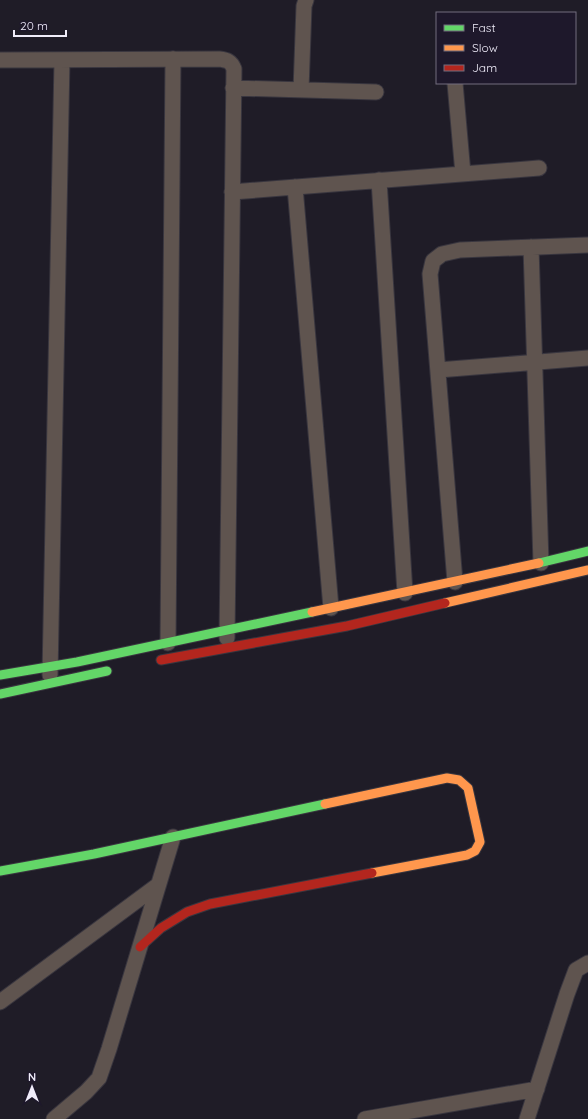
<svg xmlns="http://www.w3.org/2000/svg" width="588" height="1119" viewBox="0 0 588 1119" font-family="Quicksand,sans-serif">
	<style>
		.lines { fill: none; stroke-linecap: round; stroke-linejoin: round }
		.street-casing { stroke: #39363f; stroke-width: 17 }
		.fast-casing { stroke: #39363f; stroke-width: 11 }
		.slow-casing { stroke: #39363f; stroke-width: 11 }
		.jam-casing { stroke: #39363f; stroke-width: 11 }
		.street { stroke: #5f544f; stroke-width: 15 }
		.fast { stroke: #63d668; stroke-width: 9 }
		.slow { stroke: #ff974d; stroke-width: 9 }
		.jam { stroke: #b3261e; stroke-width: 9 }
	</style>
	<rect width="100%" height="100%" fill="#1f1c27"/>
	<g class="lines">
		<defs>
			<path id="street" d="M0,60L219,59C227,60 231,61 234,69L227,638
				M455,83L463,174
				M233,88L376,92
				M301,90L304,6L306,0
				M379,180L405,593
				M295,187L331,608
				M232,192L539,168
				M531,247L541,563
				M438,370L588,358
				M455,582L430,274L433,261L442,254L460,250L588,245
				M168,643L173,59
				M50,675L62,60
				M0,1002L158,885
				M54,1119L86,1092L99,1078L109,1049L173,837
				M365,1119L537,1089
				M527,1119L567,994L576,970L588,963"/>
			<path id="fast" d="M539,563L588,551
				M0,675L77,662L312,612
				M0,694L107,671
				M0,871L94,854L325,804"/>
			<path id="slow" d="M445,603L588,570
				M312,612L539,563
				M325,804L447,778L459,780L468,788L480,842L475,851L467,855L372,873"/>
			<path id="jam" d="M161,660L347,626L445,603
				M140,947L161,928L187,912L210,904L372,873"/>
		</defs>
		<use href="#street" class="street-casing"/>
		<use href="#fast" class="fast-casing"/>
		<use href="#slow" class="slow-casing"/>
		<use href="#jam" class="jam-casing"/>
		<use href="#street" class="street"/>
		<use href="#fast" class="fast"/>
		<use href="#slow" class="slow"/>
		<use href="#jam" class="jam"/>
	</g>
	<rect x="436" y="12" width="140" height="72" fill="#1e182b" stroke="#726d7e"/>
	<rect x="444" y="25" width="20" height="6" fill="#63d668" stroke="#726d7e"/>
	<text x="472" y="32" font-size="12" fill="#f0edfa">Fast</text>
	<rect x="444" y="45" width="20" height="6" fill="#ff974d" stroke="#726d7e"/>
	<text x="472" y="52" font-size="12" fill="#f0edfa">Slow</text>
	<rect x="444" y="65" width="20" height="6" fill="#b3261e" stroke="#726d7e"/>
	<text x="472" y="72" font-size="12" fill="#f0edfa">Jam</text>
	<g transform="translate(32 1087)" stroke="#1e182b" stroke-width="3" paint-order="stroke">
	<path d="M0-3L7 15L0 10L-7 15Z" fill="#f0edfa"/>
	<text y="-6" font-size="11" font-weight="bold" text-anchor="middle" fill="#f0edfa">N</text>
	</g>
	<path d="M14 30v6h52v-6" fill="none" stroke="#f0edfa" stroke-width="2"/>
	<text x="20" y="30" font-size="12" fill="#f0edfa" stroke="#1e182b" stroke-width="3" paint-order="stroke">20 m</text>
</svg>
